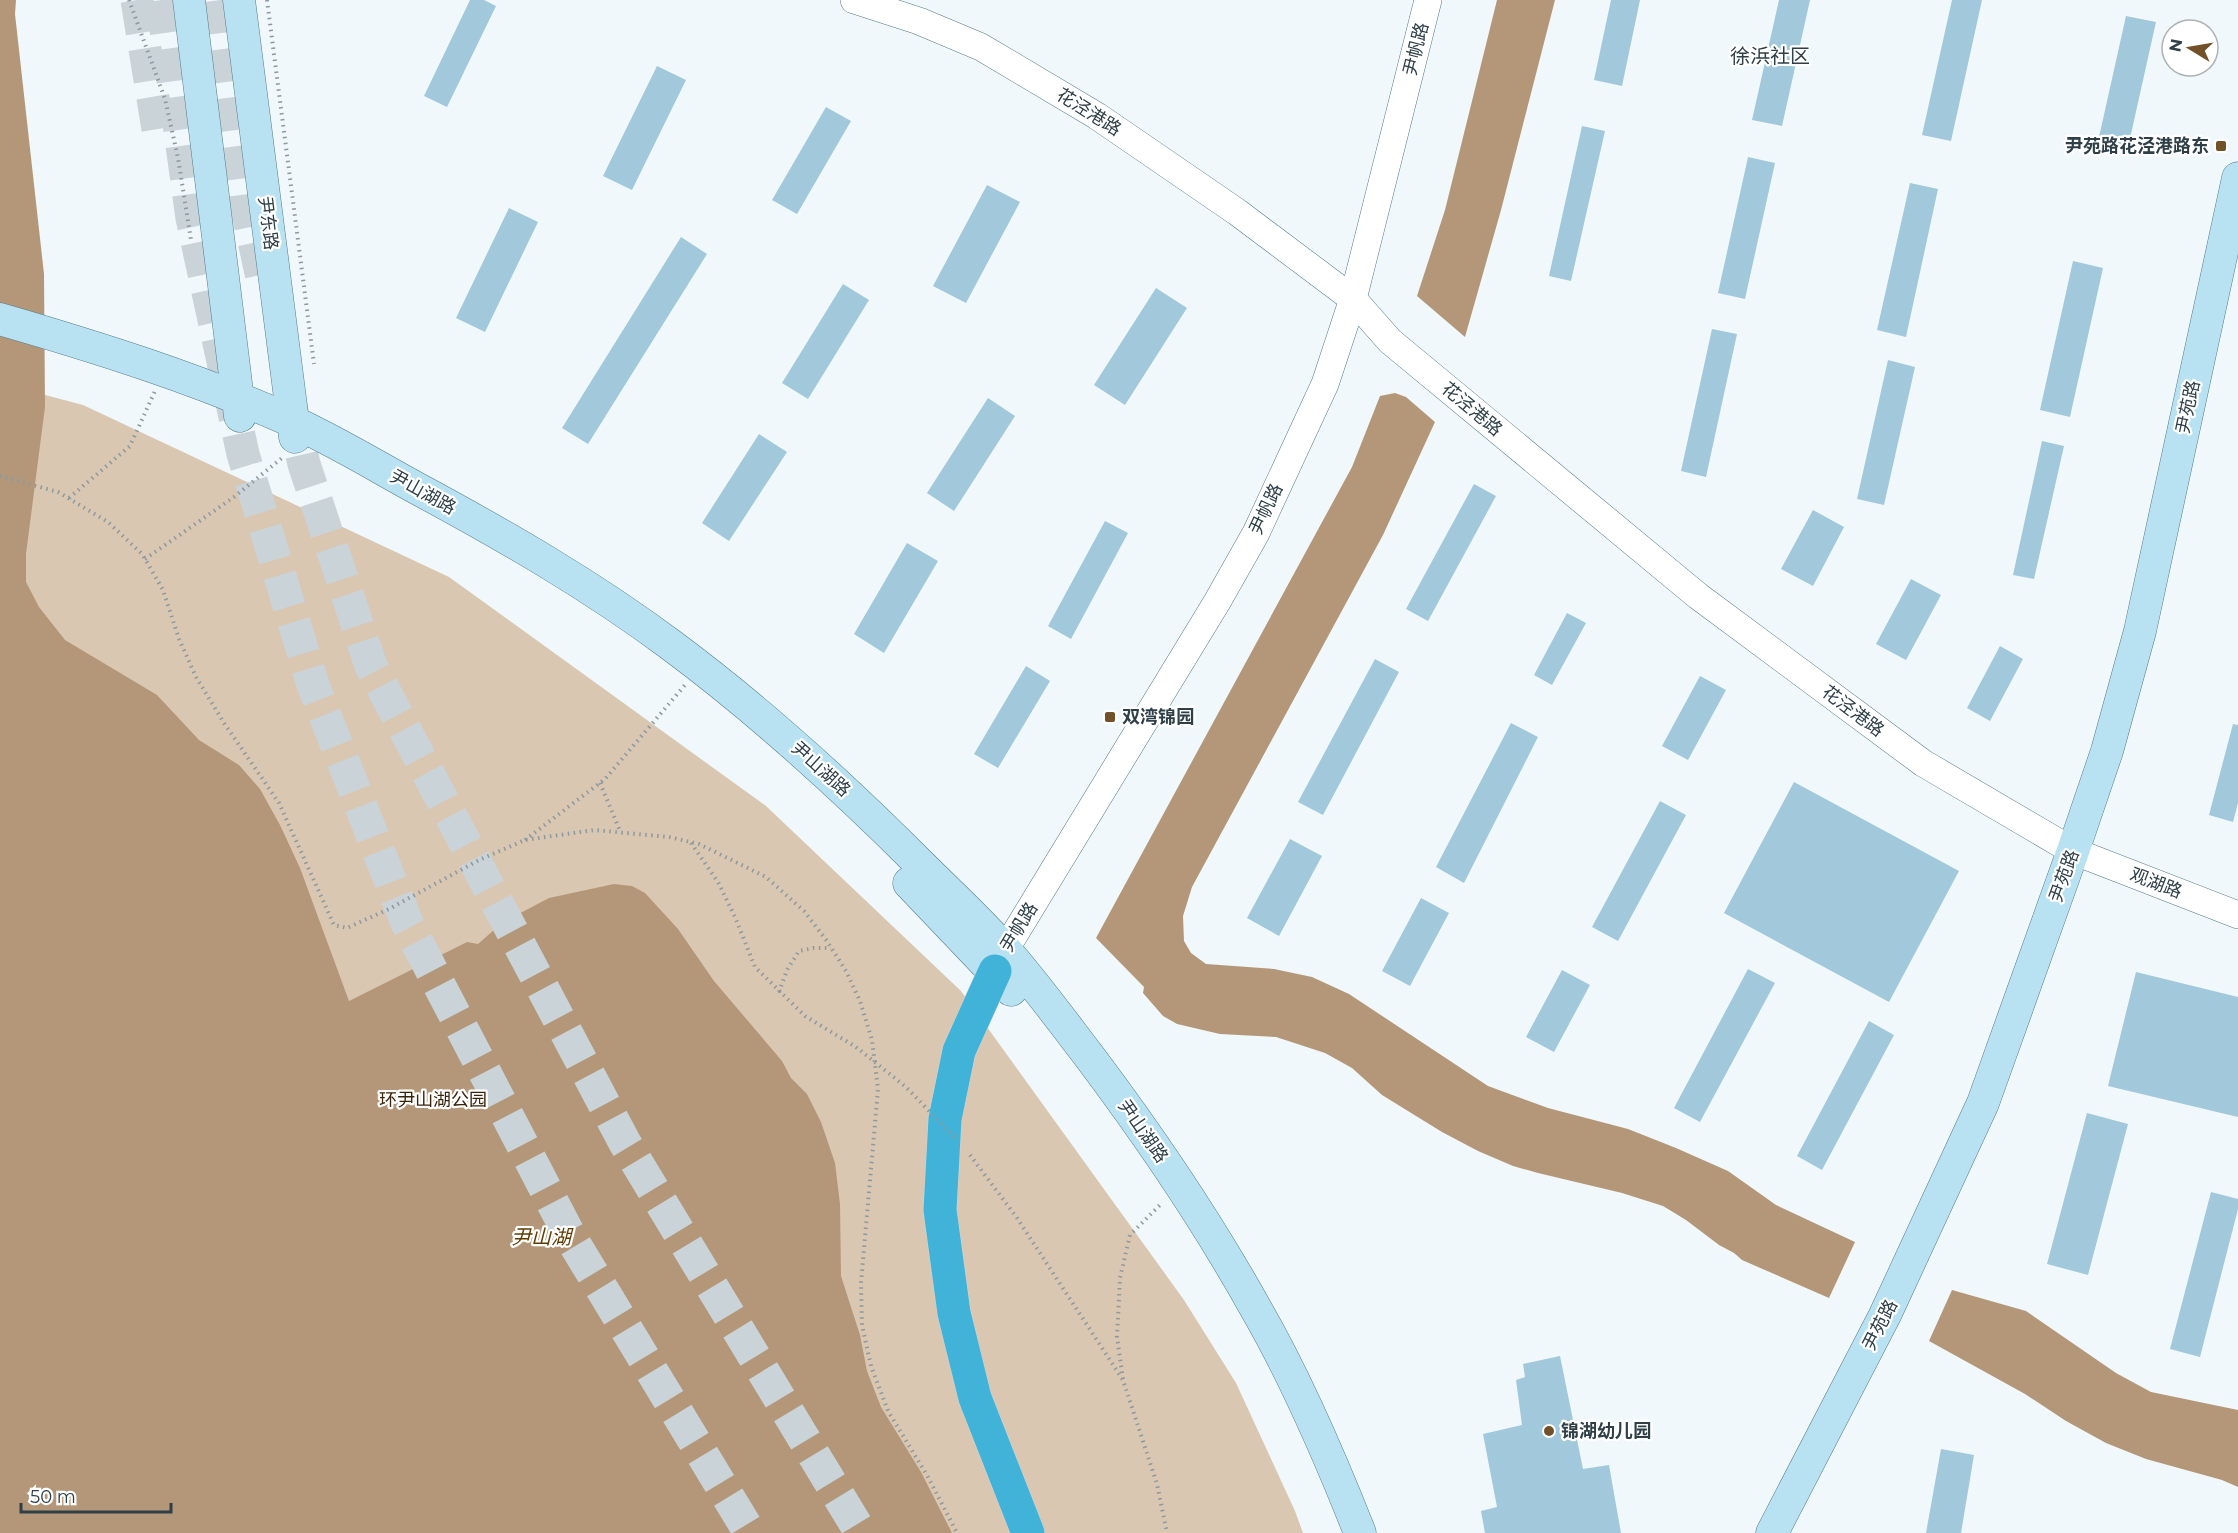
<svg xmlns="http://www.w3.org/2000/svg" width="2238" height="1533" viewBox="0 0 2238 1533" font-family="Montserrat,'Noto Sans SC',sans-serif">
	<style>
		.green { fill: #dac7b2 }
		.water { fill: #b49778 }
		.building { fill: #a1c8db }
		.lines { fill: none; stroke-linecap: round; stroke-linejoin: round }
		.trunk-tunnel { stroke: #c9d3d8; stroke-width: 33; stroke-dasharray: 33 16; stroke-linecap: butt }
		.tertiary-casing { stroke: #547a8b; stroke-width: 28 }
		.secondary-casing { stroke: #547a8b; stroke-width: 33 }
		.trunk-casing { stroke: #d1d5d7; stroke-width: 34 }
		.path { stroke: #8c999f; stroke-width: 4; stroke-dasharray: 1.5 4.5; stroke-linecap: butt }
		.tertiary { stroke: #fff; stroke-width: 27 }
		.secondary { stroke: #b8e2f1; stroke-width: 32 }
		.trunk { stroke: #42b3d8; stroke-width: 33 }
		.path-bridge { stroke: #8c999f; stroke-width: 4; stroke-dasharray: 1.5 4.5; stroke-linecap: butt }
		.poi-dot { fill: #725028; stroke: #fff; stroke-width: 2 }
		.labels { text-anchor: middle; stroke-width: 4.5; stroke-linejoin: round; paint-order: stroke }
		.street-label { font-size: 18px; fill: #2e3f47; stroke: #fff }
		.poi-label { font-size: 18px; font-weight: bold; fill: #2e3f47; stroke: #fff; text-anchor: start }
		.park-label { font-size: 18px; fill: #3a240a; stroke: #fff }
		.neighbourhood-label { font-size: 20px; fill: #2e3f47; stroke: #fff }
		.water-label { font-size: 20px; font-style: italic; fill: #613a00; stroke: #fff }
	</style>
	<rect width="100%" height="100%" fill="#f0f8fc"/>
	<path class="green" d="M0,383L83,405L449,577L766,806L961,991L1184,1300L1236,1383L1295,1511L1303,1533H0Z"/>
	<path class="water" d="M0,0H16L15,14L44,274L45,407L26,554V582L39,607L65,640L157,695L199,740L239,765L260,789L280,825L300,868L349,1001L467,942L478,944L503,922L549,898L614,884L632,886L645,893L678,929L714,981L782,1061L791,1078L807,1094L821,1122L835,1163L840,1204L841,1276L860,1335L867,1371L881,1407L921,1472L952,1533H0Z
		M1497,0H1555L1501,210L1465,337L1417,296L1445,210Z
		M1395,393L1406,397L1435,422L1383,535L1192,887L1183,916L1184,941L1191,953L1206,964L1274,969L1312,977L1349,994L1488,1086L1548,1108L1628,1129L1676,1148L1728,1171L1776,1205L1855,1242L1829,1298L1742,1260L1734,1253L1719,1245L1686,1220L1663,1206L1622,1193L1538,1173L1513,1166L1478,1151L1442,1132L1382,1095L1352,1068L1325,1053L1276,1037L1220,1034L1177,1024L1163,1016L1143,993L1144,987L1096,938L1352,467L1380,396Z
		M1952,1290L2026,1311L2116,1373L2151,1392L2238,1410V1487L2222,1480L2146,1459L2106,1443L2066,1421L2025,1394L1929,1341Z"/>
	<path class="building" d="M470,0H484L496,6L447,107L424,96Z
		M1611,0H1640L1622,86L1594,80Z
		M1779,0H1810L1782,126L1752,120Z
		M1952,0H1982L1951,141L1922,135Z
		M2126,16L2156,22L2127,152L2097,146Z
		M657,66L686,80L632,190L603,176Z
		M826,107L851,121L797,214L772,200Z
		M1582,126L1605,131L1571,281L1549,276Z
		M1748,157L1775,163L1745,299L1718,293Z
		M1910,183L1938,189L1906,337L1877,330Z
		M987,185L1020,202L966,303L933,286Z
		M509,208L538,222L485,332L456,318Z
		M681,237L707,254L588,444L562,428Z
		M2073,261L2103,268L2070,417L2040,410Z
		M843,284L869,300L808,399L782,383Z
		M1156,288L1187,308L1125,405L1094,385Z
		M1712,329L1737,334L1706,477L1681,471Z
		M1888,360L1915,367L1884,505L1857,499Z
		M988,398L1015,416L954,511L927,493Z
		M759,434L787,452L729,541L702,523Z
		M2042,441L2064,446L2034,579L2013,575Z
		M1474,484L1496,496L1428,621L1406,609Z
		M1813,510L1844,527L1813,586L1781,569Z
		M1105,521L1128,533L1071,639L1048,626Z
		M907,543L938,561L884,653L854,634Z
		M1911,579L1941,595L1906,660L1876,644Z
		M1567,613L1586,623L1552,685L1534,675Z
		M2000,646L2023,659L1990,721L1967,708Z
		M1375,659L1399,672L1323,815L1298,802Z
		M1026,666L1050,681L998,768L974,754Z
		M1700,676L1726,690L1688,760L1662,746Z
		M1511,723L1538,737L1464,883L1436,867Z
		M2233,724L2238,725V803L2233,822L2209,815Z
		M1794,782L1959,871L1889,1002L1724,913Z
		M1660,801L1686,815L1618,941L1592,927Z
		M1290,839L1322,856L1279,936L1247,918Z
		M1421,898L1449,913L1410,986L1382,971Z
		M1748,969L1775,983L1700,1122L1674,1108Z
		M1562,970L1590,985L1554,1052L1526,1037Z
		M2136,972L2238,997V1117L2108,1086Z
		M1869,1021L1894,1035L1822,1170L1797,1156Z
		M2087,1113L2128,1124L2088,1275L2047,1264Z
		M2211,1192L2238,1199V1209L2200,1357L2170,1349Z
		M1560,1356L1583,1469L1609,1465L1621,1533H1485L1481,1511L1497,1507L1483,1434L1522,1425L1516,1380L1525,1377L1523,1364Z
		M1941,1449L1974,1455L1961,1533H1926Z"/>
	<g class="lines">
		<path class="trunk-tunnel" d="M137,0L158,129
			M162,0L192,218L243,454L313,685L407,923L571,1238L750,1533
			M220,0L248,213L264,287
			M291,407L304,464L371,666L625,1143L861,1533"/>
		<defs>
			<path id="tertiary" d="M854,0L919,21L981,47L1097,116L1237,212L1353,299L1390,341L1698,596L1923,763L2073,851L2238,915
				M997,967L1005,950L1217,602L1256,533L1325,384L1353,299L1428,0"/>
			<path id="secondary" d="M189,0L240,416
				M239,0L295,437
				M0,319C97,347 195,378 287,419C332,439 376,466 420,490C507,537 592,586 671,645C760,711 842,786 920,864C949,893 980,921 1007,952C1036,985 1062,1021 1089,1056C1150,1137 1207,1221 1256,1309C1297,1380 1330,1457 1360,1533
				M909,883L1011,990
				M1772,1533L1885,1315L1983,1103L2073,851L2107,751L2140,631L2238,178"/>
			<path id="trunk" d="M995,971L959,1051L945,1119L940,1210L954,1313L975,1398L1028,1533"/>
		</defs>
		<use href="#tertiary" class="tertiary-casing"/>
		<use href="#secondary" class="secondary-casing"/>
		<use href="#trunk" class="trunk-casing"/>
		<path class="path" d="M129,0L165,99L178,158L191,240
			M267,0L314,364
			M0,476L58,492L108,522L142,554L163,590L179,639L196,677L224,723L279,803L334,925L347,928L389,909L479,860L525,840L594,830L669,837L699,844L766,877L804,911L827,941L846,971L860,1001L872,1040L878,1089L861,1283L862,1325L871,1366L888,1411L928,1477L957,1533
			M69,498L130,446L155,391
			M145,559L234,497L282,458
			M600,783L620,831
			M525,840L605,779L685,685
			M691,843L718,882L735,917L755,967L805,1016L856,1047
			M779,992L787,970L799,951L814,948H831
			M970,1155L1017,1218L1123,1380L1157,1484L1167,1533
			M1123,1379L1117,1337L1120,1278L1130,1235L1162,1203"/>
		<use href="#tertiary" class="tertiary"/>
		<use href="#secondary" class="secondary"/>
		<use href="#trunk" class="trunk"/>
		<path class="path-bridge" d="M856,1047L906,1087L955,1138"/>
	</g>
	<g class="poi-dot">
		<rect x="2215" y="140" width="12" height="12" rx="3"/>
		<rect x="1104" y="711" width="12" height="12" rx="3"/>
		<circle cx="1549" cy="1431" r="6"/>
	</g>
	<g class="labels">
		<g class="street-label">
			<text transform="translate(1416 49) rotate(-76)" y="6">尹帆路</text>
			<text transform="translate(1089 112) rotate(32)" y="6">花泾港路</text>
			<text transform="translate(268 223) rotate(83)" y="6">尹东路</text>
			<text transform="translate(2188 407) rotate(-78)" y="6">尹苑路</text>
			<text transform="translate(1472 409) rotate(40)" y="6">花泾港路</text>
			<text transform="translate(423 492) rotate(29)" y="6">尹山湖路</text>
			<text transform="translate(1266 509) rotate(-65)" y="6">尹帆路</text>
			<text transform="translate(1853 711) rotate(37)" y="6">花泾港路</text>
			<text transform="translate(821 769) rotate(42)" y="6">尹山湖路</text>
			<text transform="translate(2064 876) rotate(-70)" y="6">尹苑路</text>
			<text transform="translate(2156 883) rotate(21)" y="6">观湖路</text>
			<text transform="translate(1019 927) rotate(-59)" y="6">尹帆路</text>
			<text transform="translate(1143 1131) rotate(55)" y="6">尹山湖路</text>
			<text transform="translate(1880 1325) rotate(-63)" y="6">尹苑路</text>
		</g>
		<g class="poi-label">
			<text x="2209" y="152" text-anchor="end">尹苑路花泾港路东</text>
			<text x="1122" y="723">双湾锦园</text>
			<text x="1561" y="1437">锦湖幼儿园</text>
		</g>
		<g class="park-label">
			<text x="433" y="1106">环尹山湖公园</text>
		</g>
		<g class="neighbourhood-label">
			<text x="1770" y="63">徐浜社区</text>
		</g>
		<g class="water-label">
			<text x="541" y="1244">尹山湖</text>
		</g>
	</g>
	<g transform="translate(2190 48) rotate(281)"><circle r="28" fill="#ffffff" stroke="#abb2b5" stroke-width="1.5"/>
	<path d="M0-4.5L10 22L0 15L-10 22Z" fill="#725028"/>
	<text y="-9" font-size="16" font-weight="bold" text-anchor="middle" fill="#2e3f47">N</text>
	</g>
	<path d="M21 1503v9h150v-9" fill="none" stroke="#2e3f47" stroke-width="3"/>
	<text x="30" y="1503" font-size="18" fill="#2e3f47" stroke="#ffffff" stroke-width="4.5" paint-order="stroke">50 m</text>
</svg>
